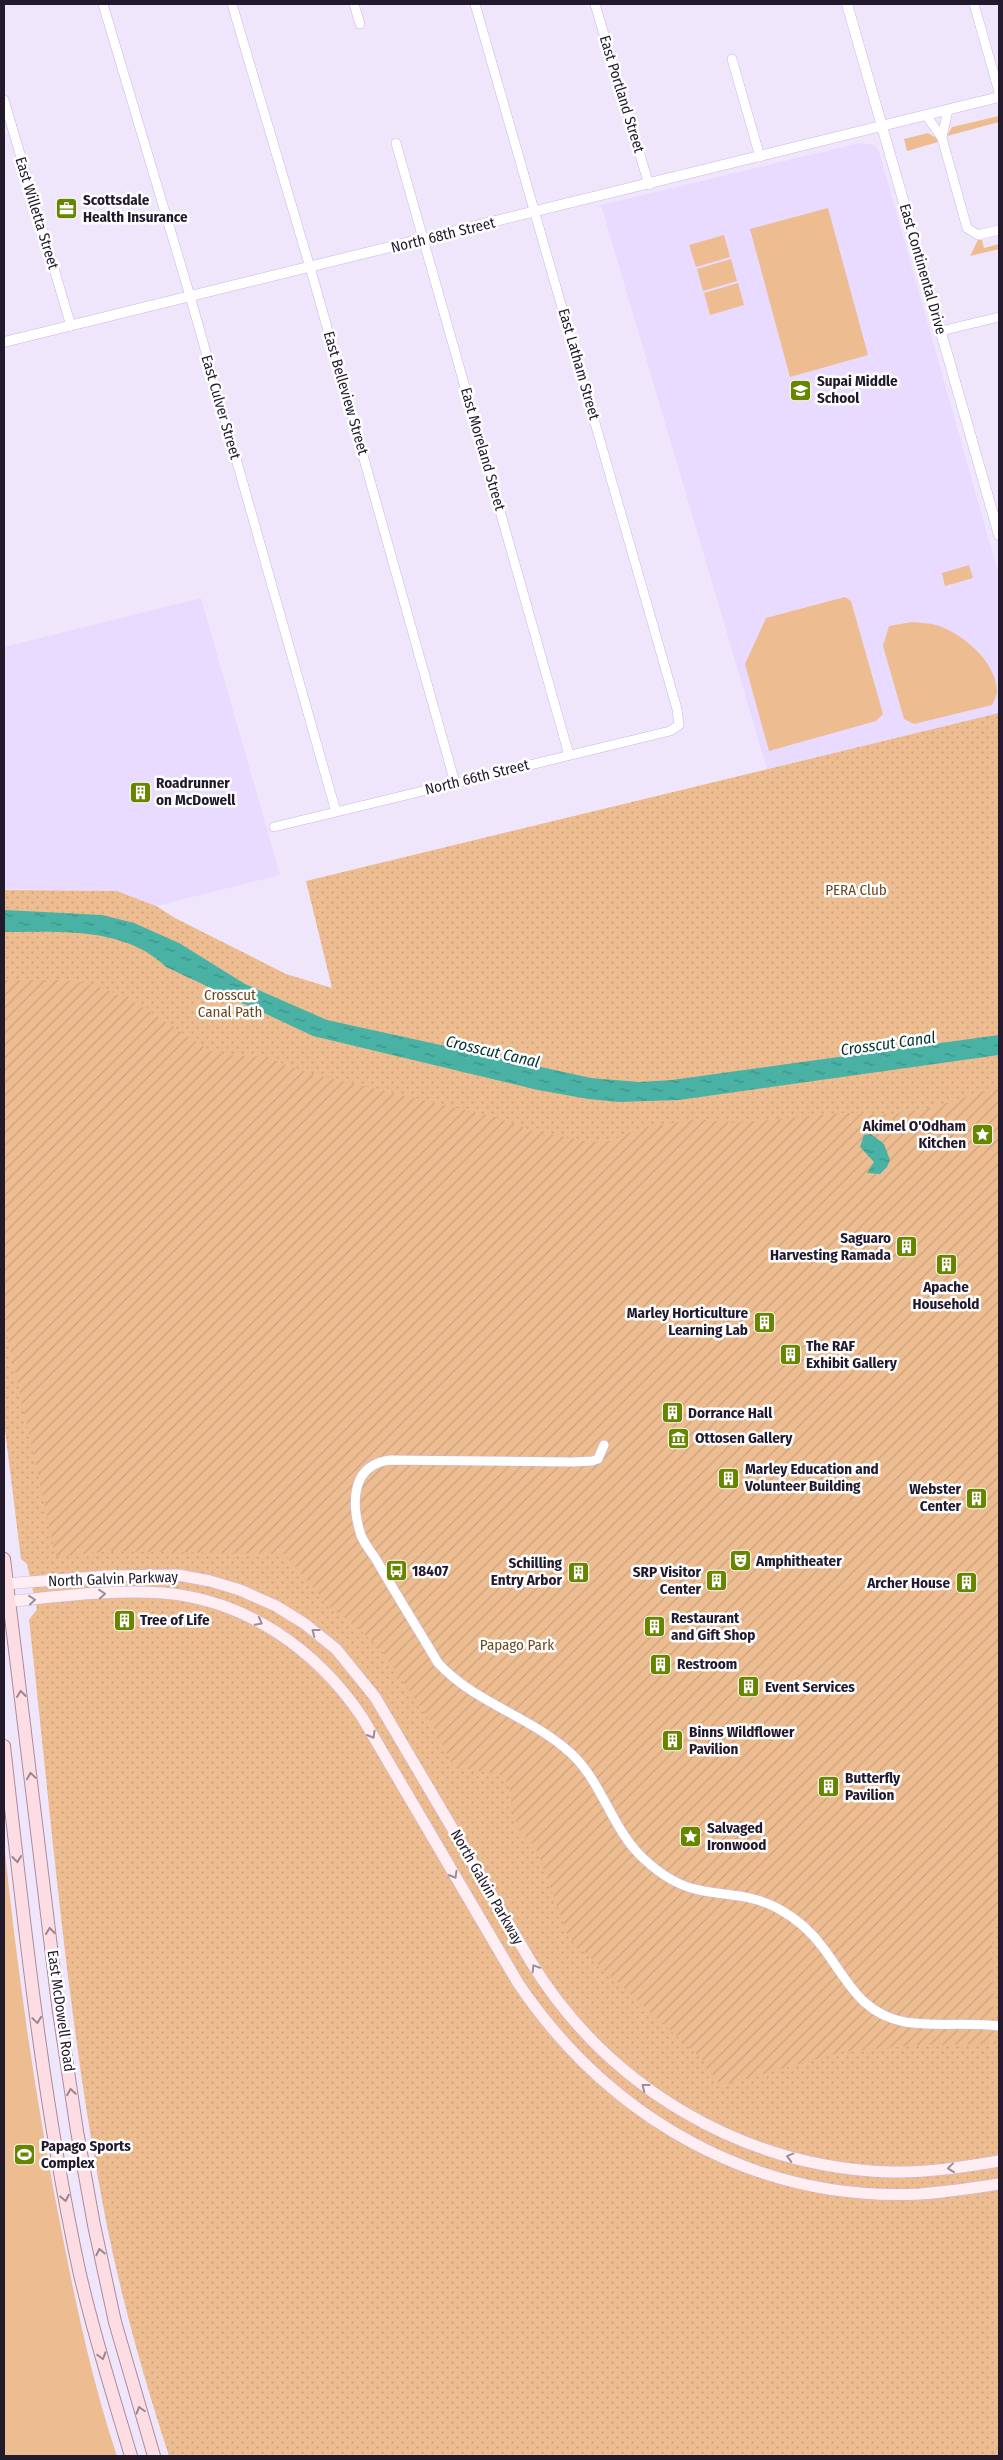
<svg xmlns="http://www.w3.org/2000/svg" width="1003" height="2460" viewBox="0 0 1003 2460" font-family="'Fira Sans Condensed',sans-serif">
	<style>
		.built { fill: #e9daff }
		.grass { fill: #edbd91 }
		.park { fill: url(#park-dots) }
		.garden { fill: url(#garden-furrows) }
		.water { fill: url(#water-ripples) }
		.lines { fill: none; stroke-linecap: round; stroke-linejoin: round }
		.minor-casing { stroke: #cbb4e9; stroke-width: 10 }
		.tertiary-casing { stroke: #cbb4e9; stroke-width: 11 }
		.secondary-casing { stroke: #cbb4e9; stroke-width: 12 }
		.primary-casing { stroke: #af8a98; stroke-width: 14 }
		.minor { stroke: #fff; stroke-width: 9 }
		.tertiary { stroke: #fff; stroke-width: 10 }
		.secondary { stroke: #feeef2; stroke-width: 11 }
		.primary { stroke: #fddde4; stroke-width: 12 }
		.oneway { stroke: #9b8e99 }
		.oneway2 { stroke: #9a8591 }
		.labels { text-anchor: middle; stroke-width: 5; stroke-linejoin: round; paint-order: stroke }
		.street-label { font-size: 15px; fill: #22192c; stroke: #fff }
		.poi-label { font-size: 15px; font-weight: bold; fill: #22192c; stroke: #fff; text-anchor: start }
		.park-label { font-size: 15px; fill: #6f481f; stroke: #fff }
		.water-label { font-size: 16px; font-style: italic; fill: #01342f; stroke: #fff }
	</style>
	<defs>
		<pattern id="park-dots" width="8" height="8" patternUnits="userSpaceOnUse" patternTransform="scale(1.25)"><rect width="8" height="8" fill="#edbd91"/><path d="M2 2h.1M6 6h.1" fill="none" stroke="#cba27d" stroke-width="1.8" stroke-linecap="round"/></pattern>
		<pattern id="garden-furrows" width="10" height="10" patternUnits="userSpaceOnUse" patternTransform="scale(1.25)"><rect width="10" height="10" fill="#edbd91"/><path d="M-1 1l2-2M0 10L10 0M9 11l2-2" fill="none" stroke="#cba27d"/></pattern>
		<pattern id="water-ripples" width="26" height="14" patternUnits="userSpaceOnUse" patternTransform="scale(1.25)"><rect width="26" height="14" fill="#49b2a5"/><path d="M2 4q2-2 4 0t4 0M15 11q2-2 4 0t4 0" fill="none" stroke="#3c9087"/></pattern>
	</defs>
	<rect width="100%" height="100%" fill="#efe6fc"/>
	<path class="built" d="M860,143L876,145L880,155L999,576V713L767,769L601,205Z
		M201,598L280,875L156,906L117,891L4,889V647Z"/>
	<path class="grass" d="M999,116V122L947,136L952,127Z
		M928,133L936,138L938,142L907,151L904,139Z
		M828,208L868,355L790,377L750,229Z
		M724,235L730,257L696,267L689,245Z
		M978,240H982L984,248L999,244V249L970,256Z
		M731,259L737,281L703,291L697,269Z
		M738,283L744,305L710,315L704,293Z
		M969,565L973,578L945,586L942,573Z
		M845,597L851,601L883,714L876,721L769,751L745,664L766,618Z
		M912,622C920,623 929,623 936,625C962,633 996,661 997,691C997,695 994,701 992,705L914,724L904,719L883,646L889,626Z
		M4,1843C18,1977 37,2111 64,2243C78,2315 94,2387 117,2456H4Z"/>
	<path class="park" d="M999,713V2456H169C142,2373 118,2287 102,2200C66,2009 51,1813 29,1620L37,1609L27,1564L21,1559L4,1422V890L117,891L156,906L175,918L286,974L332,988L306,881Z"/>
	<path class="garden" d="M4,980C27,981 63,978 85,983C131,994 170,1026 210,1051L224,1055L265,1057L308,1073L495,1117L533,1131L590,1142L611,1141L639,1129L698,1119L735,1123L842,1113L892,1114L930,1108L999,1087V1926L992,1928L994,2033L996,2044L918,2045L842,2052L720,2086L705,2062L569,1938L536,1848L517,1828L508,1783L499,1774L454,1767L431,1722L382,1651L359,1629L330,1607L284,1554L109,1551L56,1557L4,1321Z"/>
	<path class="water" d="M4,910L102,915L134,923L179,943L245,984L327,1020L591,1078L639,1082L672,1080L999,1035V1055L679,1100L618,1102L588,1099L538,1090L313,1036L166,967C125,926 56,932 4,932Z
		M871,1134L884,1144L890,1160L887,1167L880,1174L867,1173L874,1162L860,1147L864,1135Z"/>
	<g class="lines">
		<defs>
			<path id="minor" d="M103,4L190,296L336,812
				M232,4L314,281L455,783
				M354,4L360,24
				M595,4L649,185
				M974,4L999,92
				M732,59L760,157
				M4,100L71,326
				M926,115L942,138L967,228L978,235L999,230
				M942,137L948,110
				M396,143L569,755
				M941,331L999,317
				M274,827L670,731L679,725L677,709L475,4
				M570,1462L390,1460C352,1465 351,1501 360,1532C362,1542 372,1552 377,1561C397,1596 418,1629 438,1663C474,1702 526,1715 566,1749C602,1778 610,1828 644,1859C659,1873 678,1886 699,1890C727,1896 753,1894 779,1909C797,1919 812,1932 824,1949C848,1981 861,2014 905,2022C936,2027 968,2022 999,2026
				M573,1462L592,1461L598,1459L604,1445"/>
			<path id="tertiary" d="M847,4L999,535
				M4,342L999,97"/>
			<path id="secondary" d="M4,1584L107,1576L178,1575L210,1581L240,1590L276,1606L305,1624L336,1649L375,1697L531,1962C608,2087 742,2167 890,2172C927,2173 963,2167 999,2161
				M4,1602C56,1597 111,1589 163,1593C246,1600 316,1649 362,1717L518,1983C609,2118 755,2202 920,2194C947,2192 973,2188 999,2184"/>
			<path id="primary" d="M4,1559L58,2005L77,2131L94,2225L115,2322L154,2456
				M4,1746C24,1922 42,2098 79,2270C93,2333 113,2395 131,2456"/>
		</defs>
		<use href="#minor" class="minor-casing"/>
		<use href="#tertiary" class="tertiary-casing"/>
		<use href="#secondary" class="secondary-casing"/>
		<use href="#primary" class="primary-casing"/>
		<use href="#minor" class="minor"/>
		<use href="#tertiary" class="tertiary"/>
		<use href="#secondary" class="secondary"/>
		<use href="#primary" class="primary"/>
	</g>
	<defs><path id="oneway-chevron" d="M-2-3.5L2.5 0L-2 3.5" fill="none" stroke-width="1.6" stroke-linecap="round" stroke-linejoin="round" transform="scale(1.25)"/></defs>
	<g class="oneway">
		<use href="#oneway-chevron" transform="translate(102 1594) rotate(-4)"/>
		<use href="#oneway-chevron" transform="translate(32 1600) rotate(-5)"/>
		<use href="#oneway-chevron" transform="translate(259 1622) rotate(28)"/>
		<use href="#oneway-chevron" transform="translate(315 1632) rotate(-142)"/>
		<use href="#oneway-chevron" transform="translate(372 1735) rotate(60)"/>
		<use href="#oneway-chevron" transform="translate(454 1875) rotate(60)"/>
		<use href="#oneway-chevron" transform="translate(535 1968) rotate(-122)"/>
		<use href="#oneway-chevron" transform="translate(645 2087) rotate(-142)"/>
		<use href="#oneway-chevron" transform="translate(790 2157) rotate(-165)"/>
		<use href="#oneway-chevron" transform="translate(951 2168) rotate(174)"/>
	</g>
	<g class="oneway2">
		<use href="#oneway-chevron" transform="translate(21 1694) rotate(-97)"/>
		<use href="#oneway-chevron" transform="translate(31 1776) rotate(-98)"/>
		<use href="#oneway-chevron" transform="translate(17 1859) rotate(84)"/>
		<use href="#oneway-chevron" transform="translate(50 1931) rotate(-97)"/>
		<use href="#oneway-chevron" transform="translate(37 2020) rotate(82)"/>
		<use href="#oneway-chevron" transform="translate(71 2092) rotate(-99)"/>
		<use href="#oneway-chevron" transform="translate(65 2198) rotate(79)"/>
		<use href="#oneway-chevron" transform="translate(100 2252) rotate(-102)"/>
		<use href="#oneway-chevron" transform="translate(102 2356) rotate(74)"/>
		<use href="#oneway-chevron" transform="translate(140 2410) rotate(-106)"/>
	</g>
	<defs>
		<symbol id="office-square" viewBox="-11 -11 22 22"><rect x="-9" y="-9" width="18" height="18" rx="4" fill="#678600" stroke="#fff"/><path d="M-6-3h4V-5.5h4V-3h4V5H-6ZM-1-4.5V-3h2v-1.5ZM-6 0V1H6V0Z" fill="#fff"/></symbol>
		<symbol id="school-square" viewBox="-11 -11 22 22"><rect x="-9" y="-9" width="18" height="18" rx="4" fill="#678600" stroke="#fff"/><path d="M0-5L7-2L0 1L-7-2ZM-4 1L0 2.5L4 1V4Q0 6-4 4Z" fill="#fff"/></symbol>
		<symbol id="building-square" viewBox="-11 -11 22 22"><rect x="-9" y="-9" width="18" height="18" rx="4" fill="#678600" stroke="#fff"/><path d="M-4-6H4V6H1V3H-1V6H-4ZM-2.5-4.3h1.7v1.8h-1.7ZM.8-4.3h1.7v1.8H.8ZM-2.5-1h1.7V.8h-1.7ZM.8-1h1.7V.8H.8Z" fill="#fff"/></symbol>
		<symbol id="sight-square" viewBox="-11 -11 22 22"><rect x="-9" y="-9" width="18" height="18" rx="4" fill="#678600" stroke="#fff"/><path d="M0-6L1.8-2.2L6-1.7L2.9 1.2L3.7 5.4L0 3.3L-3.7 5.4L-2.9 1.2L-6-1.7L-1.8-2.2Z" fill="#fff"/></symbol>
		<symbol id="museum-square" viewBox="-11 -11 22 22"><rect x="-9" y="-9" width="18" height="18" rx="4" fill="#678600" stroke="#fff"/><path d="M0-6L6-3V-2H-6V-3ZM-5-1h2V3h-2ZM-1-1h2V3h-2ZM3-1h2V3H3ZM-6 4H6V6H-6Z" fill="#fff"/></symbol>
		<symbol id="theatre-square" viewBox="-11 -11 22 22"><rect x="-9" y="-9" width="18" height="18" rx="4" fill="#678600" stroke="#fff"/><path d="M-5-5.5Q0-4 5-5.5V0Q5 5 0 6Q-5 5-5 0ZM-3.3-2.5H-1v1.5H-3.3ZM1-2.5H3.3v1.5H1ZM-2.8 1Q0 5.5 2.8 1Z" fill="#fff"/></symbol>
		<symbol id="bus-square" viewBox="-11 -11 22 22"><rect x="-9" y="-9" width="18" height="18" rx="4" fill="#678600" stroke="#fff"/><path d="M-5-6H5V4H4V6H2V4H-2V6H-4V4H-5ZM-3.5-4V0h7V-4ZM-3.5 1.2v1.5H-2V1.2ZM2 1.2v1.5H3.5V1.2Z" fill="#fff"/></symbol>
		<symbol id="stadium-square" viewBox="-11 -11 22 22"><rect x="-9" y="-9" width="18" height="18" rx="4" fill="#678600" stroke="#fff"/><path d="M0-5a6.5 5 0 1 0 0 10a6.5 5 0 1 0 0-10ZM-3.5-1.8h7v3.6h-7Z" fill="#fff"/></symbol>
	</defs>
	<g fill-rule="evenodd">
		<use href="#office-square" x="54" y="196" width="25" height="25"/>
		<use href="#school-square" x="788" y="378" width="25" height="25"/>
		<use href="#building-square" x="128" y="780" width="25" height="25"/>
		<use href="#sight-square" x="970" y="1122" width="25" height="25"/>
		<use href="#building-square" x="894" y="1234" width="25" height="25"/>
		<use href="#building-square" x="934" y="1252" width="25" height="25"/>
		<use href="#building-square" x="752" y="1310" width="25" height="25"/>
		<use href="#building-square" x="778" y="1342" width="25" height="25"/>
		<use href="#building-square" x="660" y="1400" width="25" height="25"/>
		<use href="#museum-square" x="666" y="1426" width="25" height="25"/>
		<use href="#building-square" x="716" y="1466" width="25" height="25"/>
		<use href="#building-square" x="964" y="1486" width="25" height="25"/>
		<use href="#theatre-square" x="728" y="1548" width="25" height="25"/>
		<use href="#bus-square" x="384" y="1558" width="25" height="25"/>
		<use href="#building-square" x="566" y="1560" width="25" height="25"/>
		<use href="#building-square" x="704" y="1568" width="25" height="25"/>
		<use href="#building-square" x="954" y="1570" width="25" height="25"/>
		<use href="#building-square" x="112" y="1608" width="25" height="25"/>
		<use href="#building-square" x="642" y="1614" width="25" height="25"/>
		<use href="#building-square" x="648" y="1652" width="25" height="25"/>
		<use href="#building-square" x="736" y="1674" width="25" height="25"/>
		<use href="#building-square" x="660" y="1728" width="25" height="25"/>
		<use href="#building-square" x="816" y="1774" width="25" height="25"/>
		<use href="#sight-square" x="678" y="1824" width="25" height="25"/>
		<use href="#stadium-square" x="12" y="2142" width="25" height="25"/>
	</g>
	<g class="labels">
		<g class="street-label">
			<text transform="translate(622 94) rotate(73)" y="5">East Portland Street</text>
			<text transform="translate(37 213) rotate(73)" y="5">East Willetta Street</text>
			<text transform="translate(443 235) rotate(-14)" y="5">North 68th Street</text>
			<text transform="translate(923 269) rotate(74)" y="5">East Continental Drive</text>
			<text transform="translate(579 364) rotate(74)" y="5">East Latham Street</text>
			<text transform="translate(346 393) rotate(74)" y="5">East Belleview Street</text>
			<text transform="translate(221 407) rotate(74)" y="5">East Culver Street</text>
			<text transform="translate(483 449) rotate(74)" y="5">East Moreland Street</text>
			<text transform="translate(477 777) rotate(-14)" y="5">North 66th Street</text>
			<text transform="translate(113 1579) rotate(-2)" y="5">North Galvin Parkway</text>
			<text transform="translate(487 1887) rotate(60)" y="5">North Galvin Parkway</text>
			<text transform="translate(61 2011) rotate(82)" y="5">East McDowell Road</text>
		</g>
		<g class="poi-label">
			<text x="83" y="205">Scottsdale<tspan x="83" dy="17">Health Insurance</tspan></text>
			<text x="817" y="386">Supai Middle<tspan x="817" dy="17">School</tspan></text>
			<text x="156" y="788">Roadrunner<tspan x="156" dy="17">on McDowell</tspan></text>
			<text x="966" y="1131" text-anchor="end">Akimel O'Odham<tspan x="966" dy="17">Kitchen</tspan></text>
			<text x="891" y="1243" text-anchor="end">Saguaro<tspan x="891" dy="17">Harvesting Ramada</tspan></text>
			<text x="946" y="1292" text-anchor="middle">Apache<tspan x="946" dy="17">Household</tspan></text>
			<text x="748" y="1318" text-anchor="end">Marley Horticulture<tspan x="748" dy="17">Learning Lab</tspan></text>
			<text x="806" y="1351">The RAF<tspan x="806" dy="17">Exhibit Gallery</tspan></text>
			<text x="688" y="1418">Dorrance Hall</text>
			<text x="695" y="1443">Ottosen Gallery</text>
			<text x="745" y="1474">Marley Education and<tspan x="745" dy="17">Volunteer Building</tspan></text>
			<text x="961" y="1494" text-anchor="end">Webster<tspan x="961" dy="17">Center</tspan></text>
			<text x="756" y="1566">Amphitheater</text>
			<text x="562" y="1568" text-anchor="end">Schilling<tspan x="562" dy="17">Entry Arbor</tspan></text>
			<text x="412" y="1576">18407</text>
			<text x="701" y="1577" text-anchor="end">SRP Visitor<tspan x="701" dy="17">Center</tspan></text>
			<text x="950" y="1588" text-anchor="end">Archer House</text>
			<text x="671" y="1623">Restaurant<tspan x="671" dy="17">and Gift Shop</tspan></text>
			<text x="140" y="1625">Tree of Life</text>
			<text x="677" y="1669">Restroom</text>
			<text x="765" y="1692">Event Services</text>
			<text x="689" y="1737">Binns Wildflower<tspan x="689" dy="17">Pavilion</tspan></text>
			<text x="845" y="1783">Butterfly<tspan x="845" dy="17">Pavilion</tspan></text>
			<text x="707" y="1833">Salvaged<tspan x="707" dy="17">Ironwood</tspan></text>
			<text x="41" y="2151">Papago Sports<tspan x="41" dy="17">Complex</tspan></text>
		</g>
		<g class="park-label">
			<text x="856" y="895">PERA Club</text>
			<text x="230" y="1000">Crosscut<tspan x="230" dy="17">Canal Path</tspan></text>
			<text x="517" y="1650">Papago Park</text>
		</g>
		<g class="water-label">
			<text transform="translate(888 1043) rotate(-8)" y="6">Crosscut Canal</text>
			<text transform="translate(493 1051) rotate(13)" y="6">Crosscut Canal</text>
		</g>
	</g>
	<rect width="1003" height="2460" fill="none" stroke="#22192c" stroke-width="10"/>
</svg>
